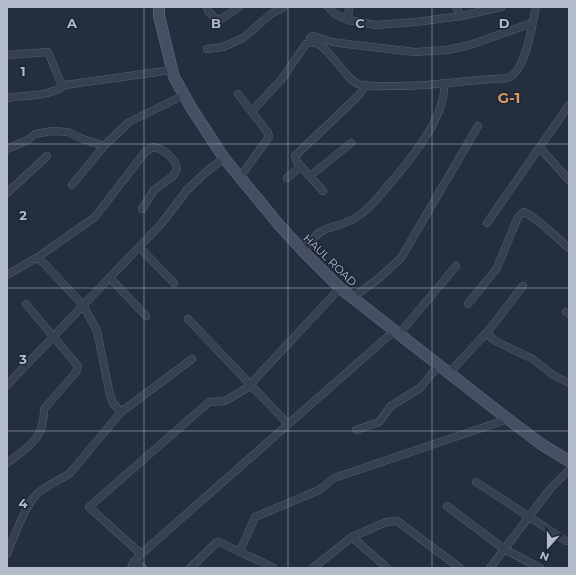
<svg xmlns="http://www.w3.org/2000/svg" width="576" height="575" viewBox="0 0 576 575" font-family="Montserrat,sans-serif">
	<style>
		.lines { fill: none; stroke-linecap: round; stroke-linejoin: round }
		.street-casing { stroke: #555e6d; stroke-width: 8 }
		.secondary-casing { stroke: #555e6d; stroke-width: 12 }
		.street { stroke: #37404f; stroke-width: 7 }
		.secondary { stroke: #454e62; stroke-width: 10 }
		.grid { fill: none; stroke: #b3bbca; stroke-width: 1; stroke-opacity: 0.55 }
		.labels { text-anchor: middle; stroke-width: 3; stroke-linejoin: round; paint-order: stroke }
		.street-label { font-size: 11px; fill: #b3bbca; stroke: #1c2534 }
		.district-label { font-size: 15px; font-weight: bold; fill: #da995d; stroke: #1c2534 }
		.grid-label { font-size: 13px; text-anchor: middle; font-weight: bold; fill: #b3bbca; stroke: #1c2534; stroke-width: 3; stroke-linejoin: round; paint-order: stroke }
	</style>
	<rect width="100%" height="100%" fill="#232e3f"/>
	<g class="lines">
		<defs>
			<path id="street" d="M207,7L208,11L216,19H221L239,7
				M328,7L335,14L348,20L349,7
				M461,16L501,7
				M348,20L376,25L416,22L461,16L456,7
				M309,42L310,38L313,36L332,42L355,45L415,52L447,50L470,45L532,23
				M207,49L223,47L243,38L271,14L284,7
				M7,55L48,52L60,81L65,85L172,70
				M238,94L268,133L269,137L240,177
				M7,98C22,95 39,97 54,91C58,90 62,87 65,85
				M252,111L281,80L306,44C325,33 342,80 361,85C373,87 386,86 398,86C426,86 453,82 480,80C489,79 499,79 508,78C526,71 532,25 536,7
				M540,148L569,180
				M7,149L28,140L35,134L52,131L68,132L83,139L104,146
				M310,176L351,143
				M287,178L301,166
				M72,185L104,146L129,122L184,95
				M323,191L297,162L295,156L358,96L366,85
				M7,193L47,156
				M487,223L569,105
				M139,247L174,283
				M303,251C309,243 315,234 324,230C335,225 348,224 358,216C369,209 378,198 386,188C407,164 447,117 444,84
				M38,257L83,305L97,331L110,395L113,403L121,412
				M7,275L38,257L95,217L145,152L153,147C164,149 175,158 177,169L173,176L154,190L142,209
				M110,278L146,316
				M352,298L378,279L401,258L478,126
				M468,304L497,268L518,217L523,212C533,214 559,240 569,248
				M566,312L569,314
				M188,319L288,424
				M486,333L495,341L533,359L553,375L569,383
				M399,334L456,266
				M450,372L489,330L523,286
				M7,385L162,223L187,190L206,172L224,158
				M356,430L379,422L391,406L420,388L439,365
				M7,463C29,446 44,440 44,409L76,372L78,366L26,304
				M476,482L566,541
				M447,506L504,549L540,568
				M352,537L387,568
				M240,551L255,517L319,490L334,478L508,419
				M7,554C14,537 24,508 36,495C46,485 59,481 70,473L121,412L192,359
				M141,554L89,507L209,402L225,401L247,388L340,288
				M134,561L143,568
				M131,568L134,561L141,554L394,331
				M190,568L216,543L219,542L274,568
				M313,568L352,537L386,522L397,521L460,568
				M490,568L550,489L569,470"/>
			<path id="secondary" d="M159,7V16L174,77L192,109L224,158L280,226L303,251L340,288L508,419L541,444L569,461"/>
		</defs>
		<use href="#street" class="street-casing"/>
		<use href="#secondary" class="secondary-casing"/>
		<use href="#street" class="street"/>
		<use href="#secondary" class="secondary"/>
	</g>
	<path class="grid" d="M144,7V568M288,7V568M432,7V568M7,144H569M7,288H569M7,431H569"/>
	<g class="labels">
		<g class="street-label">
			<text transform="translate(330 260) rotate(44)" y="4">HAUL ROAD</text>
		</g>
		<g class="district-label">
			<text x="509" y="103">G-1</text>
		</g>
	</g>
	<g class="grid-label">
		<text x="72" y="28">A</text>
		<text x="216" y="28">B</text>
		<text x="360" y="28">C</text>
		<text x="504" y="28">D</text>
		<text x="23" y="76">1</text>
		<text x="23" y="220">2</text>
		<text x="23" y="364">3</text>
		<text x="23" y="508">4</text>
	</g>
	<rect width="576" height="575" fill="none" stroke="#b3bbca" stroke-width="16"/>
	<g transform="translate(548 547) rotate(201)" stroke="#1c2534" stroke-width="3" paint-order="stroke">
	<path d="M0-3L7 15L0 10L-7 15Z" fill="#b3bbca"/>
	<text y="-6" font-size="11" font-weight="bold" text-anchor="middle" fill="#b3bbca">N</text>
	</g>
</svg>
